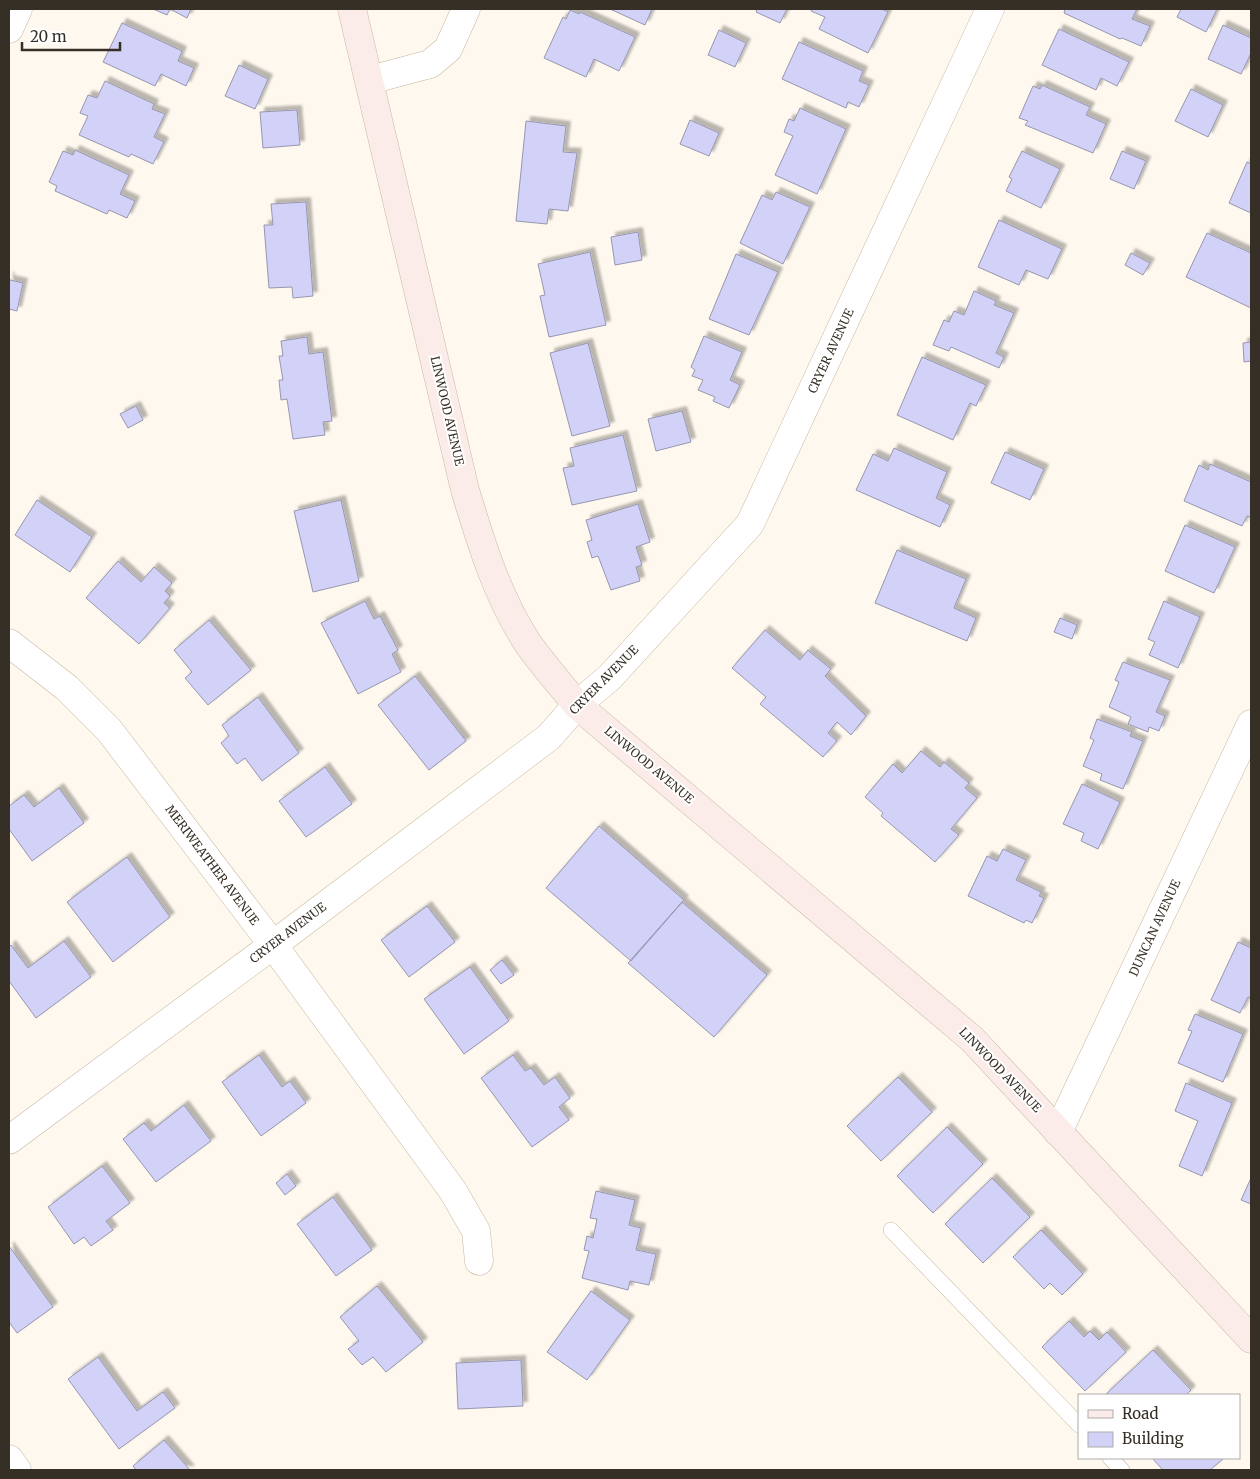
<svg xmlns="http://www.w3.org/2000/svg" width="1260" height="1479" viewBox="0 0 1260 1479" font-family="Merriweather,serif">
	<style>
		.building { fill: #d2d2f9; stroke: #9696af; filter: url(#shadow) }
		.lines { fill: none; stroke-linecap: round; stroke-linejoin: round }
		.lane-casing { stroke: #c7b7a1; stroke-width: 16 }
		.street-casing { stroke: #c7b7a1; stroke-width: 29 }
		.secondary-casing { stroke: #c7b7a1; stroke-width: 29 }
		.lane { stroke: #fff; stroke-width: 15 }
		.street { stroke: #fff; stroke-width: 28 }
		.secondary { stroke: #fbece9; stroke-width: 28 }
		.labels { text-anchor: middle; stroke-width: 4; stroke-linejoin: round; paint-order: stroke }
		.street-label { font-size: 12px; fill: #362f26; stroke: #fff }
	</style>
	<defs>
		<filter id="shadow"><feDropShadow dx="4.5" dy="-4.5" stdDeviation="1" flood-color="#0004"/></filter>
	</defs>
	<rect width="100%" height="100%" fill="#fef8ee"/>
	<path class="building" d="M153,9H191L187,18L170,9L167,15Z
		M610,9H652L645,25Z
		M757,9H787L780,23L756,12Z
		M812,9H882L888,12L868,53L819,29L825,17L811,11Z
		M1065,9H1137L1132,19L1150,26L1141,46L1122,38L1120,39L1064,13Z
		M1181,9H1217L1206,32L1177,17Z
		M570,10L579,14L580,12L635,37L619,71L594,59L586,77L544,58L563,17L566,19Z
		M122,23L182,51L178,61L194,68L186,86L161,74L155,86L103,62Z
		M1223,25L1251,38V53L1241,74L1208,59Z
		M1059,29L1129,62L1117,86L1101,78L1096,90L1042,65Z
		M719,30L746,43L735,67L708,55Z
		M799,42L863,71L859,81L869,85L859,107L848,102L846,108L782,79Z
		M239,65L268,79L255,109L225,96Z
		M105,81L154,104L152,109L165,114L154,137L164,142L153,164L131,154L129,157L79,135L88,116L80,113L88,95L97,98Z
		M1042,85L1090,107L1086,115L1106,124L1093,153L1025,125L1028,121L1019,118L1033,86L1040,89Z
		M1191,89L1223,105L1208,137L1175,121Z
		M800,108L846,129L817,194L775,175L793,136L784,132L789,119L794,121Z
		M297,110L300,145L263,148L260,112Z
		M690,120L719,133L709,156L680,144Z
		M526,121L566,126L563,152L577,153L568,211L549,209L547,224L516,221Z
		M75,150L129,175L120,194L135,201L127,218L109,210L107,214L55,191L57,186L49,182L63,151L73,155Z
		M1022,151L1060,169L1041,208L1006,191L1012,179L1009,177Z
		M1122,151L1146,161L1134,189L1110,179Z
		M1247,162L1251,164V213L1229,203Z
		M776,192L810,207L783,264L740,243L762,195L772,200Z
		M306,202L313,296L293,298L292,287L269,288L264,225H273L271,204Z
		M999,220L1062,249L1048,279L1026,270L1019,285L978,267Z
		M638,232L642,260L615,265L611,237Z
		M1207,233L1251,253V308L1186,277Z
		M590,252L606,325L549,337L540,296L545,295L538,264Z
		M1131,253L1150,263L1143,275L1125,265Z
		M736,254L778,272L749,335L709,319Z
		M9,276L10,280L23,283L17,311L9,309Z
		M974,291L996,301L994,305L1014,313L996,353L1004,357L999,368L951,347L949,351L933,345L944,320L949,322L954,311L964,315Z
		M704,336L742,352L730,380L740,385L729,408L713,401L715,397L698,390L703,380L692,376L695,370L691,367Z
		M307,337L309,354L323,352L332,421L323,422L325,435L293,439L287,399L281,400L279,380H283L279,356H283L281,341Z
		M1251,342V361L1244,362L1243,343Z
		M588,343L610,426L572,436L550,353Z
		M922,357L986,385L976,406L970,403L953,440L897,415Z
		M136,406L143,420L128,428L120,414Z
		M682,411L691,442L656,451L648,419Z
		M623,435L637,491L572,505L563,468L574,466L570,448Z
		M894,448L947,472L936,498L950,505L940,527L856,490L873,454L888,461Z
		M1005,452L1044,469L1030,500L991,483Z
		M1210,464L1251,482V514L1250,517L1247,516L1242,526L1184,501L1199,465L1208,470Z
		M37,500L92,537L70,572L15,535Z
		M341,500L359,581L313,592L294,511Z
		M638,504L650,542L636,547L642,565L636,567L640,581L611,590L598,556L592,558L587,542L592,540L586,520Z
		M1185,525L1235,547L1214,593L1165,571Z
		M897,550L966,579L954,608L976,618L967,641L875,603Z
		M118,561L141,582L154,567L172,583L165,591L170,596L164,603L170,608L139,644L86,598Z
		M365,601L374,619L380,616L398,650L392,654L401,672L358,694L321,623Z
		M1164,601L1200,617L1178,668L1149,655L1155,642L1148,639Z
		M1060,618L1077,625L1072,639L1054,632Z
		M209,620L251,670L208,705L185,678L192,672L174,650Z
		M765,630L800,660L808,650L810,652L831,669L825,676L866,716L851,735L837,722L828,733L837,741L823,757L760,704L766,697L732,668Z
		M1123,662L1170,680L1156,712L1165,716L1159,731L1149,727L1148,732L1128,724L1131,717L1109,707L1119,682L1115,680Z
		M415,676L466,741L429,770L378,705Z
		M258,697L299,753L262,781L245,758L237,764L221,743L229,736L222,725Z
		M1097,719L1132,732L1130,736L1143,741L1123,789L1100,780L1102,774L1083,766L1094,740L1090,738Z
		M921,751L940,767L944,762L969,783L965,788L977,798L951,829L959,835L935,862L881,816L883,813L865,797L893,764L902,773Z
		M325,767L352,804L306,837L279,801Z
		M1082,784L1120,802L1098,849L1081,841L1084,833L1063,824Z
		M59,788L84,823L32,861L9,829V806L24,795L34,807Z
		M599,826L684,900L631,961L546,888Z
		M1003,849L1026,860L1016,880L1041,892L1039,896L1044,898L1032,923L1026,920L1024,923L968,896L987,856L997,861Z
		M127,857L170,917L113,962L67,902Z
		M682,902L767,975L714,1037L628,963Z
		M427,906L455,942L409,977L381,940Z
		M64,941L91,977L36,1018L9,981V947L11,945L28,968Z
		M1238,942L1251,948V998L1248,997L1240,1013L1211,1000Z
		M502,960L514,975L501,984L490,970Z
		M470,967L509,1021L464,1054L424,999Z
		M1195,1014L1243,1034L1223,1082L1178,1063L1192,1031L1188,1030Z
		M259,1055L282,1087L290,1081L306,1103L261,1136L222,1082Z
		M513,1055L525,1071L531,1068L544,1085L555,1077L570,1098L559,1107L569,1120L532,1147L481,1078Z
		M898,1077L932,1112L881,1161L847,1126Z
		M1186,1083L1232,1103L1202,1176L1179,1166L1198,1121L1175,1111Z
		M184,1105L211,1141L156,1182L123,1139L144,1123L151,1131Z
		M947,1127L983,1164L933,1213L897,1176Z
		M102,1166L130,1203L106,1221L113,1230L91,1246L84,1237L74,1244L48,1207Z
		M287,1174L296,1186L285,1195L276,1183Z
		M992,1178L1030,1217L983,1263L945,1224Z
		M1251,1178V1204L1241,1200Z
		M596,1191L635,1200L629,1225L641,1228L636,1250L656,1254L649,1285L630,1281L628,1290L582,1278L589,1251L584,1250L587,1236L593,1238L597,1219L590,1218Z
		M333,1197L372,1250L336,1276L297,1224Z
		M1041,1230L1083,1274L1062,1295L1050,1283L1044,1289L1013,1257Z
		M9,1246L53,1307L17,1333L9,1322Z
		M377,1286L423,1342L386,1372L373,1357L362,1365L348,1349L359,1341L340,1317Z
		M591,1291L630,1320L587,1380L547,1352Z
		M1069,1321L1084,1337L1090,1331L1099,1340L1107,1332L1126,1352L1085,1391L1042,1347Z
		M1153,1350L1191,1390L1186,1395H1105Z
		M98,1357L137,1411L163,1392L175,1408L119,1449L68,1379Z
		M521,1360L523,1406L458,1409L456,1363Z
		M164,1440L190,1470H136L133,1466Z
		M1152,1458H1224L1210,1470H1163Z"/>
	<g class="lines">
		<defs>
			<path id="lane" d="M891,1230L1079,1425
				M1110,1458L1122,1470"/>
			<path id="street" d="M9,29L18,9
				M370,80L430,64L448,49L466,9
				M9,643L67,688L109,730L273,945L453,1191L476,1231L479,1261
				M1058,1132L1251,724
				M9,1140L273,945L549,737L577,705L610,677L750,524L990,9
				M9,1459L17,1470"/>
			<path id="secondary" d="M352,9L465,490C481,543 498,599 529,645C544,666 561,685 577,705L972,1039L1251,1339"/>
		</defs>
		<use href="#lane" class="lane-casing"/>
		<use href="#street" class="street-casing"/>
		<use href="#secondary" class="secondary-casing"/>
		<use href="#lane" class="lane"/>
		<use href="#street" class="street"/>
		<use href="#secondary" class="secondary"/>
	</g>
	<g class="labels">
		<g class="street-label">
			<text transform="translate(831 351) rotate(-65)" y="4">CRYER AVENUE</text>
			<text transform="translate(447 411) rotate(77)" y="4">LINWOOD AVENUE</text>
			<text transform="translate(604 680) rotate(-45)" y="4">CRYER AVENUE</text>
			<text transform="translate(649 765) rotate(40)" y="4">LINWOOD AVENUE</text>
			<text transform="translate(212 865) rotate(53)" y="4">MERIWEATHER AVENUE</text>
			<text transform="translate(1155 928) rotate(-65)" y="4">DUNCAN AVENUE</text>
			<text transform="translate(288 933) rotate(-37)" y="4">CRYER AVENUE</text>
			<text transform="translate(1000 1070) rotate(46)" y="4">LINWOOD AVENUE</text>
		</g>
	</g>
	<rect width="1260" height="1479" fill="none" stroke="#362f26" stroke-width="20"/>
	<rect x="1078" y="1394" width="162" height="65" fill="#ffffff" stroke="#afaca8"/>
	<rect x="1088" y="1410" width="25" height="8" fill="#fbece9" stroke="#afaca8"/>
	<text x="1122" y="1419" font-size="15" fill="#362f26">Road</text>
	<rect x="1088" y="1432" width="25" height="15" fill="#d2d2f9" stroke="#afaca8"/>
	<text x="1122" y="1444" font-size="15" fill="#362f26">Building</text>
	<path d="M22 42v8h98v-8" fill="none" stroke="#362f26" stroke-width="2.5"/>
	<text x="30" y="42" font-size="15" fill="#362f26" stroke="#ffffff" stroke-width="4" paint-order="stroke">20 m</text>
</svg>
